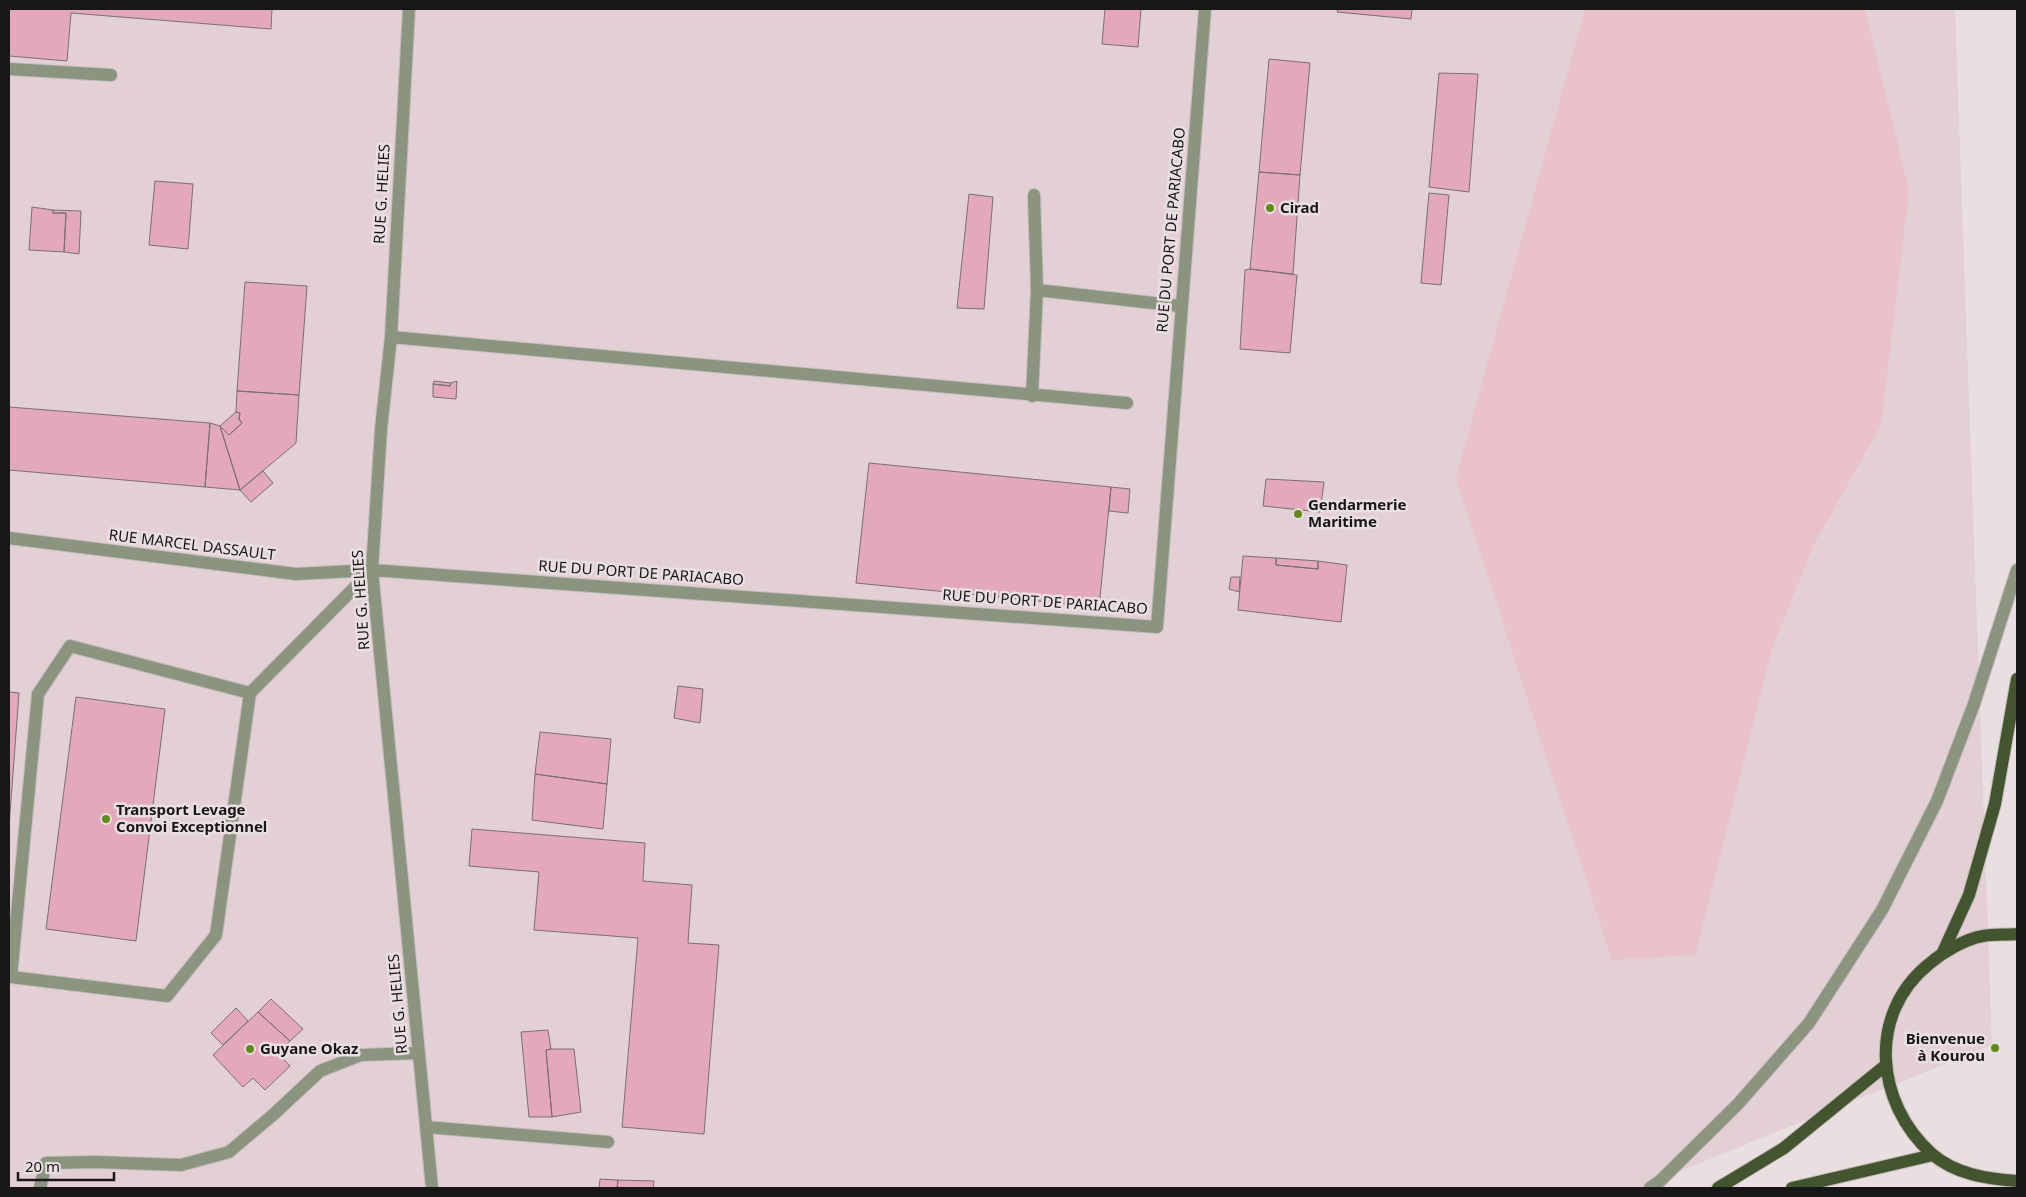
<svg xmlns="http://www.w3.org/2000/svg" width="2026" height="1197" viewBox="0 0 2026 1197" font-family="'Noto Sans',sans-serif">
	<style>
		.built { fill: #e2d0d5 }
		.green { fill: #e9c2cc }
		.building { fill: #e3a8b9; stroke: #797073 }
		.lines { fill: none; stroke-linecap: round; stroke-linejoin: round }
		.minor-casing { stroke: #c4bbbd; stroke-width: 14 }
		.major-casing { stroke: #c4bbbd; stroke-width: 14 }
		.minor { stroke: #8a947f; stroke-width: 12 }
		.major { stroke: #43552f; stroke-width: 12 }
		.poi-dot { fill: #608b1b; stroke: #e9dfe1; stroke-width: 2 }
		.labels { text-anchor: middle; stroke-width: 5; stroke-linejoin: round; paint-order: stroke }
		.street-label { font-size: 15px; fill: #191617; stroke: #e9dfe1 }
		.poi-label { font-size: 15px; font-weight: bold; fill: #191617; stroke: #e9dfe1; text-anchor: start }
	</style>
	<rect width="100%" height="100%" fill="#e9dfe1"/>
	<path class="built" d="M9,9H1955L1992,1045L1638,1188H9Z"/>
	<path class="green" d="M1585,9H1865L1909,191L1881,425L1813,546L1771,652L1695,955L1612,960L1456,478Z"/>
	<path class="building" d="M9,9H272L271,29L71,13L67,61L9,56Z
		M1105,9H1141L1138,47L1102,44Z
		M1338,9H1412L1411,19L1337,12Z
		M1269,59L1310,63L1300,175L1259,172Z
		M1439,73L1478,74L1469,192L1429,187Z
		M1259,172L1300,175L1293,274L1250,269Z
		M155,181L193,184L188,249L149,245Z
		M1429,193L1449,195L1441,285L1421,283Z
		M969,194L993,197L984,309L957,308Z
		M32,207L53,210V213H66L64,252L29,250Z
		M53,210L81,211L79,254L64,252L66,213H53Z
		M1250,269L1297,275L1290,353L1240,349L1245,270Z
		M245,282L307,286L299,395L237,391Z
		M434,381L451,383L450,386L433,384Z
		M457,381L456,399L433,397V384L450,386L451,383Z
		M237,391L299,395L296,443L240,490L220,426L229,435L242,423L239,419L240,413L236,412Z
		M9,407L210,423L205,487L9,470Z
		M236,412L240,413L239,419L242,423L229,435L220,426Z
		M210,423L220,426L240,490L205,487Z
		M869,463L1111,487L1099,607L856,583Z
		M263,471L273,483L251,502L240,490Z
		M1266,479L1324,482L1320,512L1263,506Z
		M1111,487L1130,489L1128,513L1109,511Z
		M1243,556L1276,558V565L1318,569V561L1347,565L1341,622L1238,610Z
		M1276,558L1318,561V569L1276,565Z
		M1231,577H1240L1239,592L1229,589Z
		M678,686L703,689L700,723L674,718Z
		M9,692L19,693L9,827Z
		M76,697L165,709L136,941L46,929Z
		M540,732L611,739L607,784L535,774Z
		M535,774L607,784L603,829L532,820Z
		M472,829L645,843L643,881L692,885L688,943L719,945L704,1134L622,1127L638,938L534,930L539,872L469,866Z
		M271,999L303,1029L290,1041L258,1012Z
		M236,1008L248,1021L223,1045L211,1033Z
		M258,1012L290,1041L278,1053L290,1066L265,1090L253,1078L243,1087L213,1055Z
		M548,1030L551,1049L546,1050L552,1117H529L521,1032Z
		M551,1049H574L581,1112L552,1117L546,1050Z
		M600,1179L618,1180L617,1188H599Z
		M618,1180L654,1181L653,1188H617Z"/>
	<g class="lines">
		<defs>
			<path id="minor" d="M409,9L391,337L381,429L372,570L432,1188
				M9,69L111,75
				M1037,290L1180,306
				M391,337L1127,403
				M1032,396L1037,290L1034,195
				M9,538L296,574L372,570L1157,627L1205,9
				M250,693L216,935L167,996L11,977L38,694L70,646L250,693L372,570
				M426,1127L608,1142
				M40,1188L46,1163L96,1162L181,1165L229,1152L274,1114L320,1071L361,1055L419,1053
				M1650,1188L1660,1181L1738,1104L1809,1023L1882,910L1937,801L1974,704L2017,570"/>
			<path id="major" d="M2017,934C2006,935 1994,934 1983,936C1965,939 1943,952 1929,964C1867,1014 1875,1103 1932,1154C1955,1174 1987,1179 2017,1181
				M1943,952L1969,895L1995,804L2017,679
				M1718,1188L1784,1148L1886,1065
				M1792,1188L1933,1155"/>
		</defs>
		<use href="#minor" class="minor-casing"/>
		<use href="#major" class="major-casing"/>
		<use href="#minor" class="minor"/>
		<use href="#major" class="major"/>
	</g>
	<g class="poi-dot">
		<circle cx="1270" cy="208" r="5"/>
		<circle cx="1298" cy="514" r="5"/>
		<circle cx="106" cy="819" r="5"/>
		<circle cx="1995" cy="1048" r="5"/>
		<circle cx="250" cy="1049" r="5"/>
	</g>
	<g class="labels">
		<g class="street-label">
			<text transform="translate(382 194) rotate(-87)" y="5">RUE G. HELIES</text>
			<text transform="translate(1171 230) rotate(-85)" y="5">RUE DU PORT DE PARIACABO</text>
			<text transform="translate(192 545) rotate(7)" y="5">RUE MARCEL DASSAULT</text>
			<text transform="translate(641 573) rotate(4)" y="5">RUE DU PORT DE PARIACABO</text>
			<text transform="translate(361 600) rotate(-94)" y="5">RUE G. HELIES</text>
			<text transform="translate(1045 602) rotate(4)" y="5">RUE DU PORT DE PARIACABO</text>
			<text transform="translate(398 1004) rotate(-95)" y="5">RUE G. HELIES</text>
		</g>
		<g class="poi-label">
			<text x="1280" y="213">Cirad</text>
			<text x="1308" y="510">Gendarmerie<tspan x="1308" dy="17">Maritime</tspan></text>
			<text x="116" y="815">Transport Levage<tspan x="116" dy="17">Convoi Exceptionnel</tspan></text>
			<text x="1985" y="1044" text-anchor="end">Bienvenue<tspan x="1985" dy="17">à Kourou</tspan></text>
			<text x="260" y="1054">Guyane Okaz</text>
		</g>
	</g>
	<rect width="2026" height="1197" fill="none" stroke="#191617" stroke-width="20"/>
	<path d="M18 1172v8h96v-8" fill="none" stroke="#191617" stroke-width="2.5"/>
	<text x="25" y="1172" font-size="15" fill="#191617" stroke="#e9dfe1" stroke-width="4" paint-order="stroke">20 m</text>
</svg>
